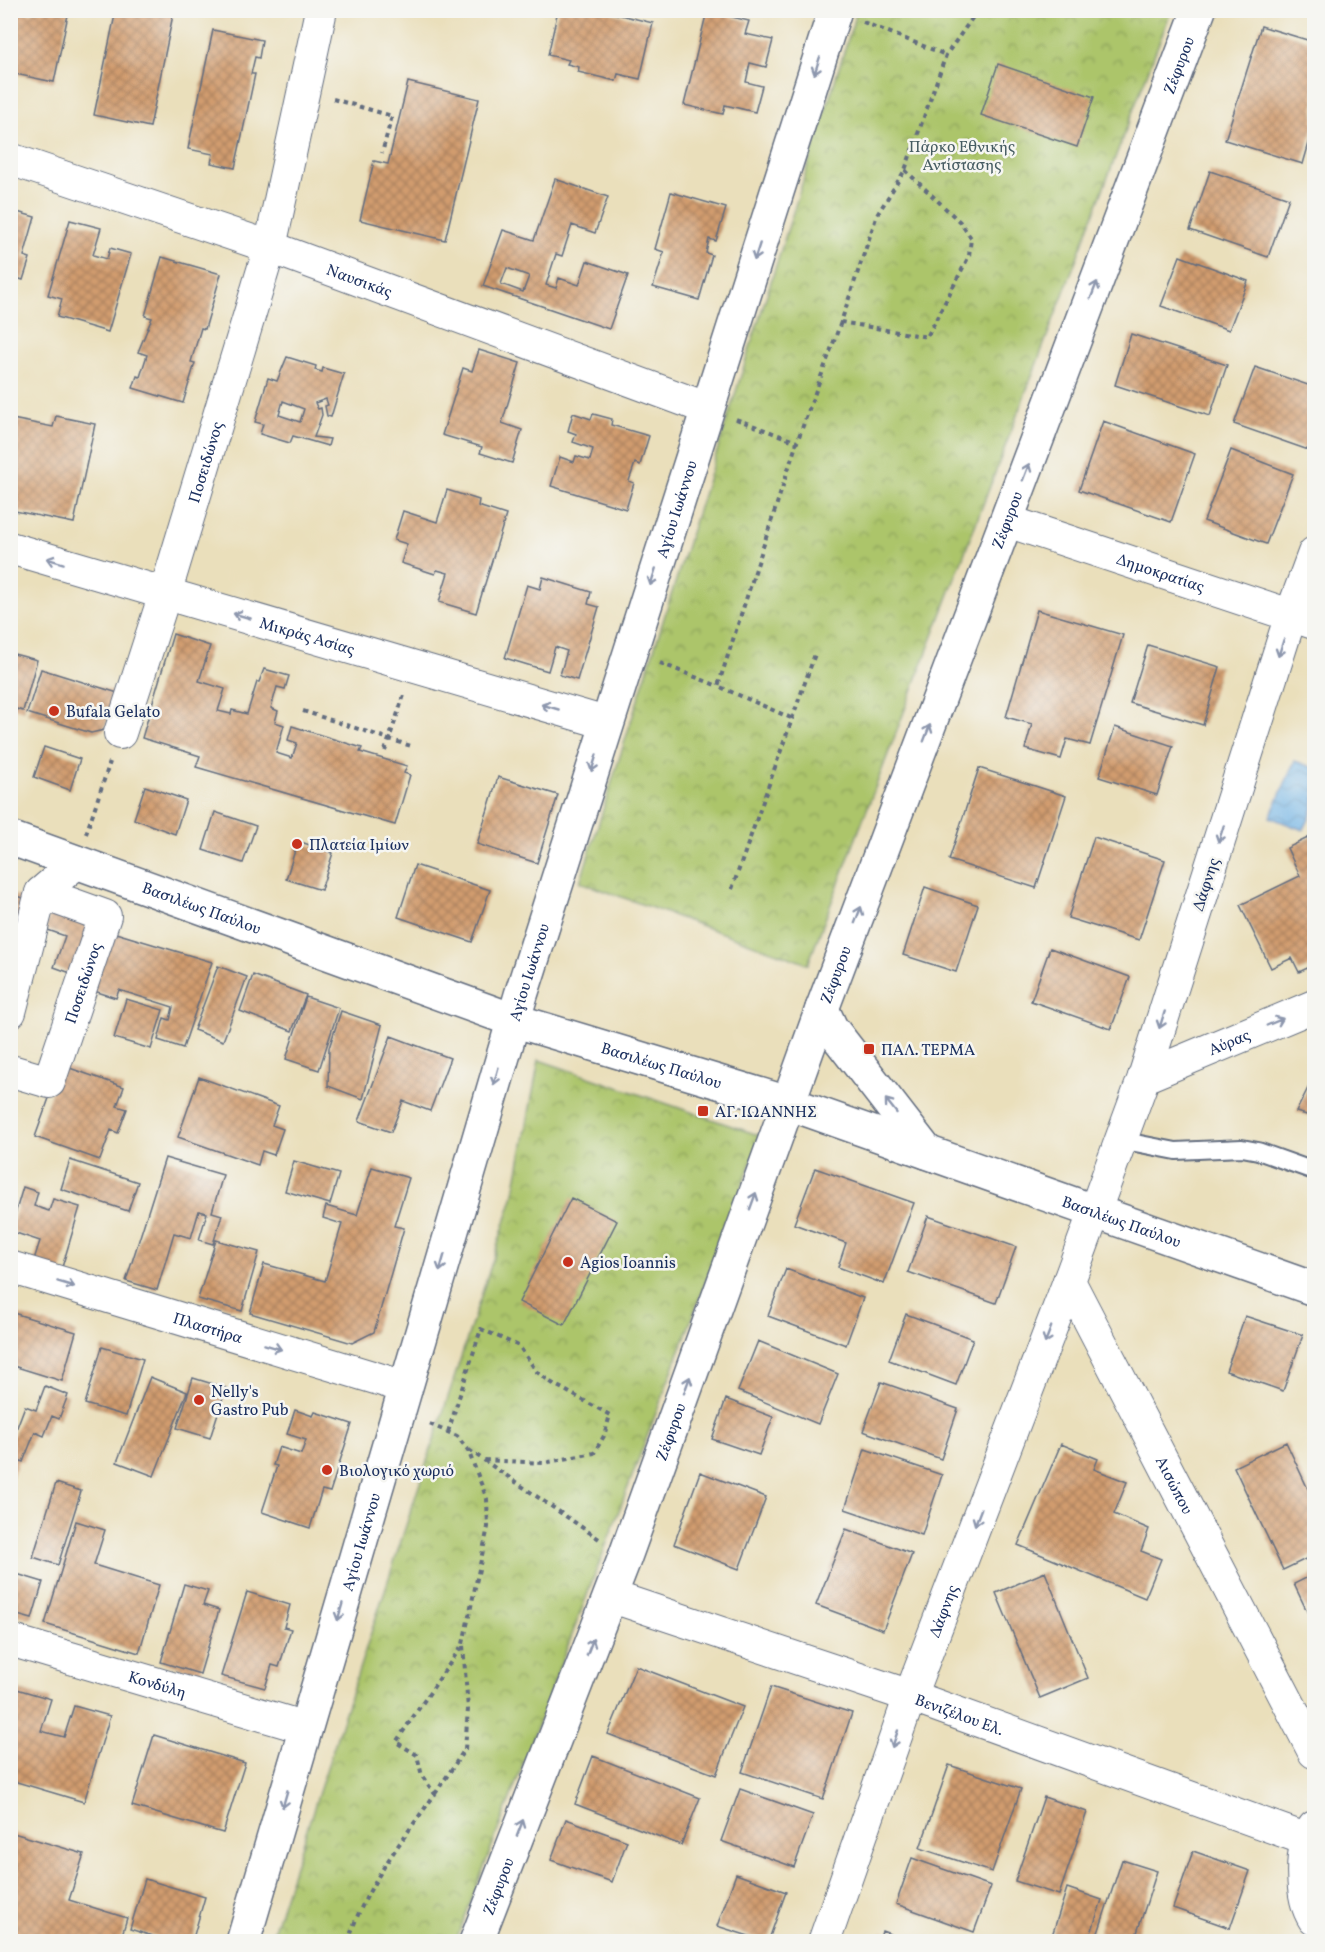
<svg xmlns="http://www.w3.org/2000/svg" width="1325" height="1952" viewBox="0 0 1325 1952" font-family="Vollkorn,serif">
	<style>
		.park { fill: url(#park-crowns); stroke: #647a64; stroke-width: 1.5 }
		.water { fill: url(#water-waves); stroke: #4671a2; stroke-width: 1.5 }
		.building { fill: url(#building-cross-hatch); fill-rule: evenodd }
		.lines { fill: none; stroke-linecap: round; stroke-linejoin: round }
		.lane-casing { stroke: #636d7f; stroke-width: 20 }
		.street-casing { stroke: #636d7f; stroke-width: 34 }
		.secondary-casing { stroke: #636d7f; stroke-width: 36 }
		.path { stroke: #636d7f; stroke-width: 4; stroke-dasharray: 4.5 4.5; stroke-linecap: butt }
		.lane { stroke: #fff; stroke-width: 16 }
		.street { stroke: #fff; stroke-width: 32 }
		.secondary { stroke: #fff; stroke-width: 33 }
		.oneway { stroke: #8d97ae }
		.poi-dot { fill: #c8321e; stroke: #f6f6f2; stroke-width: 2 }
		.labels { text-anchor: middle; stroke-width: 5; stroke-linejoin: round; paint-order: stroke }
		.street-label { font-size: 16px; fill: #1b2f5e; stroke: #f6f6f2 }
		.park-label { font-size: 16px; fill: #465c62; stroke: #f6f6f2 }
		.poi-label { font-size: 16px; fill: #1b2f5e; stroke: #f6f6f2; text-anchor: start }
	</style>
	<defs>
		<pattern id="park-crowns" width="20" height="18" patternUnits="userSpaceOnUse" patternTransform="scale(1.5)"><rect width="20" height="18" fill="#acc56a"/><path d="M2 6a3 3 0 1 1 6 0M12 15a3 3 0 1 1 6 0" fill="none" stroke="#8ba05a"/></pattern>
		<pattern id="water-waves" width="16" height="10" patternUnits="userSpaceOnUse" patternTransform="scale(1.5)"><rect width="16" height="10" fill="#71b3e5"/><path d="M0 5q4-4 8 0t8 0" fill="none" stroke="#5c92bd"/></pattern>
		<pattern id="building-cross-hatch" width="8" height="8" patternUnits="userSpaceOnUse" patternTransform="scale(1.5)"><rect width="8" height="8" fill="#d19c6e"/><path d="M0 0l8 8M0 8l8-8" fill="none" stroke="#a9805e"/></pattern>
	</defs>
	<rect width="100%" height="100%" fill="#f6f6f2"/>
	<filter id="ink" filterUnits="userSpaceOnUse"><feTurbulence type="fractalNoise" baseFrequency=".0167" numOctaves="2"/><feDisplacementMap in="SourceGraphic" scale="12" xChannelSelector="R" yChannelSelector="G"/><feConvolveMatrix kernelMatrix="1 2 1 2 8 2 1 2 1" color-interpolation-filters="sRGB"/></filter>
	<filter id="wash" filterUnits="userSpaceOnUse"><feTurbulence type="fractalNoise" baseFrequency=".008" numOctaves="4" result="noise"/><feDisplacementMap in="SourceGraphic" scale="24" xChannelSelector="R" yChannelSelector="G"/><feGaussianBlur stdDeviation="1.35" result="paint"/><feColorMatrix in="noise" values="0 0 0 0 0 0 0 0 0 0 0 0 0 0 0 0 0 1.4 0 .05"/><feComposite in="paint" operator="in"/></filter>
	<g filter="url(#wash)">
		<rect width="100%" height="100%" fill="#eadfbb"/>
		<path class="park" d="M857,11H1171L808,964L580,882Z
			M539,1060L761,1136L456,1941L270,1942L513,1198Z"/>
		<path class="water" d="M1295,761L1314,768C1315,791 1317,810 1303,830L1270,817Z"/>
		<g id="blocks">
			<path class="building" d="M10,10L33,13V10H69L54,82L10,73Z
				M116,10H174L150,127L94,115Z
				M558,10H600L653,23L640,79L618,74L616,81L578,72L579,67L567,64L569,60L548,55Z
				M707,11L749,21L745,34L773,40L766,67L750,63L746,82L762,86L755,112L725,105L723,114L684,105Z
				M1261,26L1314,42V126L1303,164L1225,140Z
				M213,30L262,40L259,58L255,57L251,74H255L235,168L211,163L213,154L188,149Z
				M998,64L1094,97L1077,147L981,115Z
				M408,82L479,99L445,240L360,220L374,161L388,164Z
				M1210,171L1289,198L1268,257L1190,230Z
				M555,179L608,197L595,233L572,225L562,256L556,254L546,285L556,288L559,278L579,285L587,261L628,275L609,329L483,286L503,230L534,240ZM507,268L529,276L523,292L501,284Z
				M671,192L726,208L716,241L709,239L706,253L712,255L699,300L653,287L664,252L655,249Z
				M10,210L35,217L24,256L30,258L23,280L10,276Z
				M70,220L101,228L93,255L107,259L110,248L131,254L108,332L57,317L62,299L48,295Z
				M1180,256L1248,281L1229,330L1161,306Z
				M162,257L221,274L205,329L201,328L191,362L195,363L183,403L133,388L137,376L140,377L147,355L138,352L152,318L145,316Z
				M1131,334L1227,365L1210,416L1115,385Z
				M479,350L520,363L502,423L522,430L512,463L480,453L482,447L442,435L463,368L472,371Z
				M287,357L316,366L315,370L322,372L323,368L344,374L331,417L327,416L325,406L328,405L326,399L315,403L318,409L321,408L322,415L314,437L330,439L328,446L293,436L290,443L260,434L263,424L255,422L268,378L277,381ZM283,401L304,409L300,422L279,415Z
				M1255,367L1314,387V452L1234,424Z
				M573,413L591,419L593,414L612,419L611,425L649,436L640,465L635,463L629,481L634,483L626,509L551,486L560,457L574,462L576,456L590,460L593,449L573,442L576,434L568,431Z
				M56,416L95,424L74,523L10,510L12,419L53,427Z
				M1103,421L1195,454L1171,522L1079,490Z
				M1231,450L1293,474L1266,544L1204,521Z
				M447,490L479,500L478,506L506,515L476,613L439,602L448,573L437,570L435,574L401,563L407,544L394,540L403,511L437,522Z
				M543,577L591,592L588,604L599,607L577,680L560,675L567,651L555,647L548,671L505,658L527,585L540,589Z
				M1037,610L1123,635L1090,745L1067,739L1061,759L1025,749L1032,724L1006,717Z
				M173,634L210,646L199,681L225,689L218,711L231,714L232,710L247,714L257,682H259L264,669L289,676L285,689L277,687L271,708L278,711L275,722L284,725L276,753L292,758L297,743L288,740L292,726L362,748L360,752L407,766L404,773L410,775L395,825L196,767L200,756L142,738Z
				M1148,645L1220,667L1203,725L1130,703Z
				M10,653L37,660L23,711L10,707Z
				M41,669L118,693L104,730L91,733L27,713Z
				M1115,727L1173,746L1157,795L1099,777Z
				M44,747L80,759L70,790L34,777Z
				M979,768L1066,796L1036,888L949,860Z
				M498,777L558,795L537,863L477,844Z
				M145,786L186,800L175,834L134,819Z
				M215,812L256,826L243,863L203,850Z
				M1314,835V965L1299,972L1292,958L1271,968L1240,905L1300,876L1287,848Z
				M1094,837L1165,860L1139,940L1068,918Z
				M298,841L333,853L321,890L286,879Z
				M415,865L490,890L472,942L398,917Z
				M925,887L978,905L956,972L903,955Z
				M10,894L27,899L10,966Z
				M54,903L96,929L79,976L54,967L65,936L45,929Z
				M109,931L212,962L183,1048L158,1040L164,1018L170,1020L173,1007L119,990L116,998L91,990Z
				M1050,948L1130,977L1111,1029L1031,1001Z
				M218,966L247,977L223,1041L194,1030Z
				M253,975L306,995L292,1031L240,1011Z
				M306,997L339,1008L319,1070L286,1059Z
				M126,999L163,1010L151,1049L114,1038Z
				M341,1011L382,1025L363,1099L328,1086L329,1048Z
				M391,1036L450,1058L430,1111L403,1101L391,1132L359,1121Z
				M61,1065L124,1087L117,1106L127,1109L118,1133L111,1130L100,1160L35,1137Z
				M1314,1076V1117L1296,1112Z
				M199,1077L279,1106L272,1125L283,1129L274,1155L262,1151L258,1165L178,1137Z
				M165,1158L223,1175L212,1212L222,1215L213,1244L199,1240L207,1213L199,1211L191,1238L174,1233L157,1290L126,1281Z
				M70,1160L138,1182L128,1211L61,1189Z
				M294,1161L339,1174L330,1204L285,1191Z
				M372,1167L409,1178L394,1226L404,1228L374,1332L352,1343L250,1313L264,1264L325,1281L342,1224L323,1218L326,1206L357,1215Z
				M815,1168L914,1203L884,1284L838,1267L846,1243L794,1224Z
				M23,1187L38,1192L34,1206L49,1211L53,1199L80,1207L60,1274L32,1266L40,1241L10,1231Z
				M571,1198L617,1221L564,1325L519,1302Z
				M928,1216L1016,1247L996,1303L908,1272Z
				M216,1240L259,1252L242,1311L198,1299Z
				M786,1269L863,1298L846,1345L768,1316Z
				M10,1312L76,1332L62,1381L10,1365Z
				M906,1314L973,1339L956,1385L889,1360Z
				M1245,1316L1303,1335L1283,1391L1226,1371Z
				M758,1341L838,1374L818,1424L738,1391Z
				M102,1347L143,1359L126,1416L85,1404Z
				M150,1377L187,1392L154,1476L117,1462Z
				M193,1378L226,1388L210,1438L177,1428Z
				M881,1382L958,1409L941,1459L863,1431Z
				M45,1386L68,1395L59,1419L52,1416L44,1436L35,1432L23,1462L19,1460L10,1482V1434L14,1435L25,1406L36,1410Z
				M726,1399L773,1417L759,1455L712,1439Z
				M295,1410L313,1416L315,1412L352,1424L330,1492L322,1490L310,1528L262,1512L277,1466L273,1465L279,1447L301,1454L306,1440L287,1434Z
				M1286,1442L1314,1502V1555L1283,1570L1234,1467Z
				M1061,1444L1098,1459L1094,1469L1127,1482L1114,1514L1149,1529L1141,1551L1161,1559L1145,1598L1018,1545Z
				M865,1449L942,1475L922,1535L845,1509Z
				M700,1472L766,1497L739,1569L674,1544Z
				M56,1483L81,1491L58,1565L33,1557Z
				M76,1521L105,1530L94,1565L159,1585L139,1653L45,1624Z
				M846,1529L912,1554L883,1630L816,1605Z
				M10,1572L43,1582L32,1619L10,1613Z
				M1045,1572L1088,1678L1040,1698L996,1593Z
				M1314,1574V1626L1294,1584Z
				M184,1584L208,1591L203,1605L219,1610L200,1674L161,1662Z
				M247,1592L290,1605L284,1627L291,1629L279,1667L272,1665L265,1688L221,1676Z
				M636,1666L743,1707L716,1775L608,1734Z
				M10,1687L51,1699L41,1731L64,1737L74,1706L110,1716L84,1802L10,1780Z
				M771,1687L852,1713L823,1799L742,1772Z
				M154,1735L245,1763L223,1833L132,1806Z
				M593,1756L700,1798L681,1845L575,1804Z
				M949,1765L1021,1789L992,1872L920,1848Z
				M740,1789L813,1815L794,1867L721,1841Z
				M1044,1797L1087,1812L1059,1895L1015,1881Z
				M566,1819L627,1841L612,1882L551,1860Z
				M10,1832L84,1854L69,1900L127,1918L120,1942H10Z
				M1193,1851L1250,1871L1230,1928L1173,1908Z
				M912,1858L991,1886L974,1932L896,1904Z
				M1122,1860L1157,1871L1134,1942H1095Z
				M736,1874L786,1892L768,1942L717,1926Z
				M145,1879L205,1897L192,1942H171L130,1929Z
				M1067,1888L1102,1900L1088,1942H1050Z
				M882,1931L909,1941V1942H879Z"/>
		</g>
	</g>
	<g filter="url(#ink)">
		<use href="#blocks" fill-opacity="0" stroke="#636d7f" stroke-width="1.5"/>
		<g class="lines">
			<defs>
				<path id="lane" d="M1120,1140L1176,1151L1242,1148L1258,1151L1314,1171"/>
				<g id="street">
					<path id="s1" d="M10,159L270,247L706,408"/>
					<path id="s2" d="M1007,521L1314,623"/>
					<path id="s3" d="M10,548L606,723"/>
					<path id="s4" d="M1314,553L1291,615L1144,1077L1069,1281L1314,1752"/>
					<path id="s5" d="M120,733L165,594L270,247L321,10"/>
					<path d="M10,1012L41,893L77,862"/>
					<path id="s6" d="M15,1072L49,1082L105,916L41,893"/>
					<path id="s7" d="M1144,1077L1314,1006"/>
					<path id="s8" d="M10,1267L405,1387"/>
					<path id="s9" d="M610,1596L910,1696L1308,1840"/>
					<path id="s10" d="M10,1640L306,1728"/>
					<path d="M1314,1827C1299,1847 1300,1898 1314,1919"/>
					<path id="s11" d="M824,1942L910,1696L1069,1281"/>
				</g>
				<g id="secondary">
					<path id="s12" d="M10,838L513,1020L788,1103L1314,1289"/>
					<path d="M822,1009L831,1028L927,1152"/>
					<path id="s13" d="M243,1942L521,995L835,10"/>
					<path id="s14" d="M476,1942L625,1557L822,1009L1199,10"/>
				</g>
			</defs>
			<use href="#lane" class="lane-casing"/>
			<use href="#street" class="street-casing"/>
			<use href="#secondary" class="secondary-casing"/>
			<path class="path" d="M863,22L946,55
				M333,99L392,116L382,153
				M905,170L960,222L971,238L969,256L927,337L841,322L877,215L905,170L946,55L978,10
				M736,419L797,442
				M660,663L718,686
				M303,711L414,747
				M791,718L718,686L797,442L841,322
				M385,751L404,695
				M86,834L110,762
				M732,889L815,654
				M448,1432L481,1329L519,1346L537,1372L552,1383L610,1415L604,1436L594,1453L544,1463L484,1460
				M469,1450L599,1539
				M435,1794L465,1749L468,1709L463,1645
				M348,1942C364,1888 403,1839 435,1794L422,1776L417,1755L396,1742L463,1644L488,1527L487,1499L468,1450L457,1436L427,1423"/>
			<use href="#lane" class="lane"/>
			<use href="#street" class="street"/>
			<use href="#secondary" class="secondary"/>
		</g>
		<defs><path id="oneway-shaft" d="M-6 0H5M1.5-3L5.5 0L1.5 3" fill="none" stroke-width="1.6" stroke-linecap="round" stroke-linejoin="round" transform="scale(1.5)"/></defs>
		<g class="oneway">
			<use href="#oneway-shaft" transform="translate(817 66) rotate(108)"/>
			<use href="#oneway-shaft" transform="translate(757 252) rotate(108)"/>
			<use href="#oneway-shaft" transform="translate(1094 290) rotate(-69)"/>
			<use href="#oneway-shaft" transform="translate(1026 472) rotate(-69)"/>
			<use href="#oneway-shaft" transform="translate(55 561) rotate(-163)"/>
			<use href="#oneway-shaft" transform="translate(653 577) rotate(108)"/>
			<use href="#oneway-shaft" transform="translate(242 616) rotate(-164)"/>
			<use href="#oneway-shaft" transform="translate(1281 648) rotate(108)"/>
			<use href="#oneway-shaft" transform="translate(550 707) rotate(-164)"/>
			<use href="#oneway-shaft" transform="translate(927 733) rotate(-69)"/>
			<use href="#oneway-shaft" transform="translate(594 763) rotate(107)"/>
			<use href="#oneway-shaft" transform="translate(1221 834) rotate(108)"/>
			<use href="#oneway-shaft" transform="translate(858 915) rotate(-69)"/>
			<use href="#oneway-shaft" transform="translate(1162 1020) rotate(108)"/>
			<use href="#oneway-shaft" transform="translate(1275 1022) rotate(-23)"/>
			<use href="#oneway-shaft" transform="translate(496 1076) rotate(106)"/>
			<use href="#oneway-shaft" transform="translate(891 1106) rotate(-128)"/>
			<use href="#oneway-shaft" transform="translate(753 1201) rotate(-70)"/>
			<use href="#oneway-shaft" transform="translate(442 1263) rotate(106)"/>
			<use href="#oneway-shaft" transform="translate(66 1284) rotate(17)"/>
			<use href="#oneway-shaft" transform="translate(1048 1335) rotate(111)"/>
			<use href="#oneway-shaft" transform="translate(273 1347) rotate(17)"/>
			<use href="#oneway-shaft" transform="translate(687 1385) rotate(-70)"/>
			<use href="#oneway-shaft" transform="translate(978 1517) rotate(111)"/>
			<use href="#oneway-shaft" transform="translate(340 1612) rotate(106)"/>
			<use href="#oneway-shaft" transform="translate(590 1647) rotate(-69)"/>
			<use href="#oneway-shaft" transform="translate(895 1739) rotate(109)"/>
			<use href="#oneway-shaft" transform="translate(285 1799) rotate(106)"/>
			<use href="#oneway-shaft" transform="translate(520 1828) rotate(-69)"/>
		</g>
	</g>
	<g class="poi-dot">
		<circle cx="54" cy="711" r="6"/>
		<circle cx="297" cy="844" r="6"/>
		<rect x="863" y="1043" width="12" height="12" rx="3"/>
		<rect x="697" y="1105" width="12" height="12" rx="3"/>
		<circle cx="568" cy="1262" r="6"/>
		<circle cx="199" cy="1400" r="6"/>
		<circle cx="327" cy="1470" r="6"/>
	</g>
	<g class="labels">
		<g class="street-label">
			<text dy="6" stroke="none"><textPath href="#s14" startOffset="2004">Ζέφυρου</textPath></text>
			<text dy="6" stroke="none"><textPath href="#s1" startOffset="370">Ναυσικάς</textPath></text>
			<text dy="6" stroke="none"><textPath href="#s5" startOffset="284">Ποσειδώνος</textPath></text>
			<text dy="6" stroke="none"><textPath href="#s13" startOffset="1497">Αγίου Ιωάννου</textPath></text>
			<text dy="6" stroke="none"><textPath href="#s14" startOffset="1518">Ζέφυρου</textPath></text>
			<text dy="6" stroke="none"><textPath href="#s2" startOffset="162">Δημοκρατίας</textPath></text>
			<text dy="6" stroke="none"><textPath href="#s3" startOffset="310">Μικράς Ασίας</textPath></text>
			<text transform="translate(1205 884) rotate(-72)" y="6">Δάφνης</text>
			<text dy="6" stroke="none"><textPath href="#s12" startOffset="204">Βασιλέως Παύλου</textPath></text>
			<text dy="6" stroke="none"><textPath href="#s13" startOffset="1011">Αγίου Ιωάννου</textPath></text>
			<text dy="6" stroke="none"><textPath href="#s14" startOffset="1032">Ζέφυρου</textPath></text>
			<text dy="6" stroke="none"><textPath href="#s6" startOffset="140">Ποσειδώνος</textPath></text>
			<text dy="6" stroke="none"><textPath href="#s7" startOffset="92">Αύρας</textPath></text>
			<text dy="6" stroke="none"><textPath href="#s12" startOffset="690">Βασιλέως Παύλου</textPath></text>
			<text dy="6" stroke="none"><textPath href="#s12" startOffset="1176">Βασιλέως Παύλου</textPath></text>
			<text dy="6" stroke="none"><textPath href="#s8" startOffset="207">Πλαστήρα</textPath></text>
			<text dy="6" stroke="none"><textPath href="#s14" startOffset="546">Ζέφυρου</textPath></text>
			<text dy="6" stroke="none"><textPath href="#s4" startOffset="998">Αισώπου</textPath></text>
			<text dy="6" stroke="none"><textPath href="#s13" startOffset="417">Αγίου Ιωάννου</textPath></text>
			<text dy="6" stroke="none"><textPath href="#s11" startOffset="352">Δάφνης</textPath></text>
			<text dy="6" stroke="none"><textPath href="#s10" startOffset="154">Κονδύλη</textPath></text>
			<text dy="6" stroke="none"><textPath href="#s9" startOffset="369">Βενιζέλου Ελ.</textPath></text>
			<text dy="6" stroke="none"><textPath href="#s14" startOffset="60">Ζέφυρου</textPath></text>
		</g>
		<g class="park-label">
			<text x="962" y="152">Πάρκο Εθνικής<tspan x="962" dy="18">Αντίστασης</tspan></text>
		</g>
		<g class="poi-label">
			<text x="66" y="717">Bufala Gelato</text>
			<text x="309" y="850">Πλατεία Ιμίων</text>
			<text x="881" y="1055">ΠΑΛ. ΤΕΡΜΑ</text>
			<text x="715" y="1117">ΑΓ. ΙΩΑΝΝΗΣ</text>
			<text x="580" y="1268">Agios Ioannis</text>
			<text x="211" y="1397">Nelly's<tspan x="211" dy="18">Gastro Pub</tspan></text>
			<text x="339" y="1476">Βιολογικό χωριό</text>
		</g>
	</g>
	<rect width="1325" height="1952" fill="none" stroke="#f6f6f2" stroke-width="36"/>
</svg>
